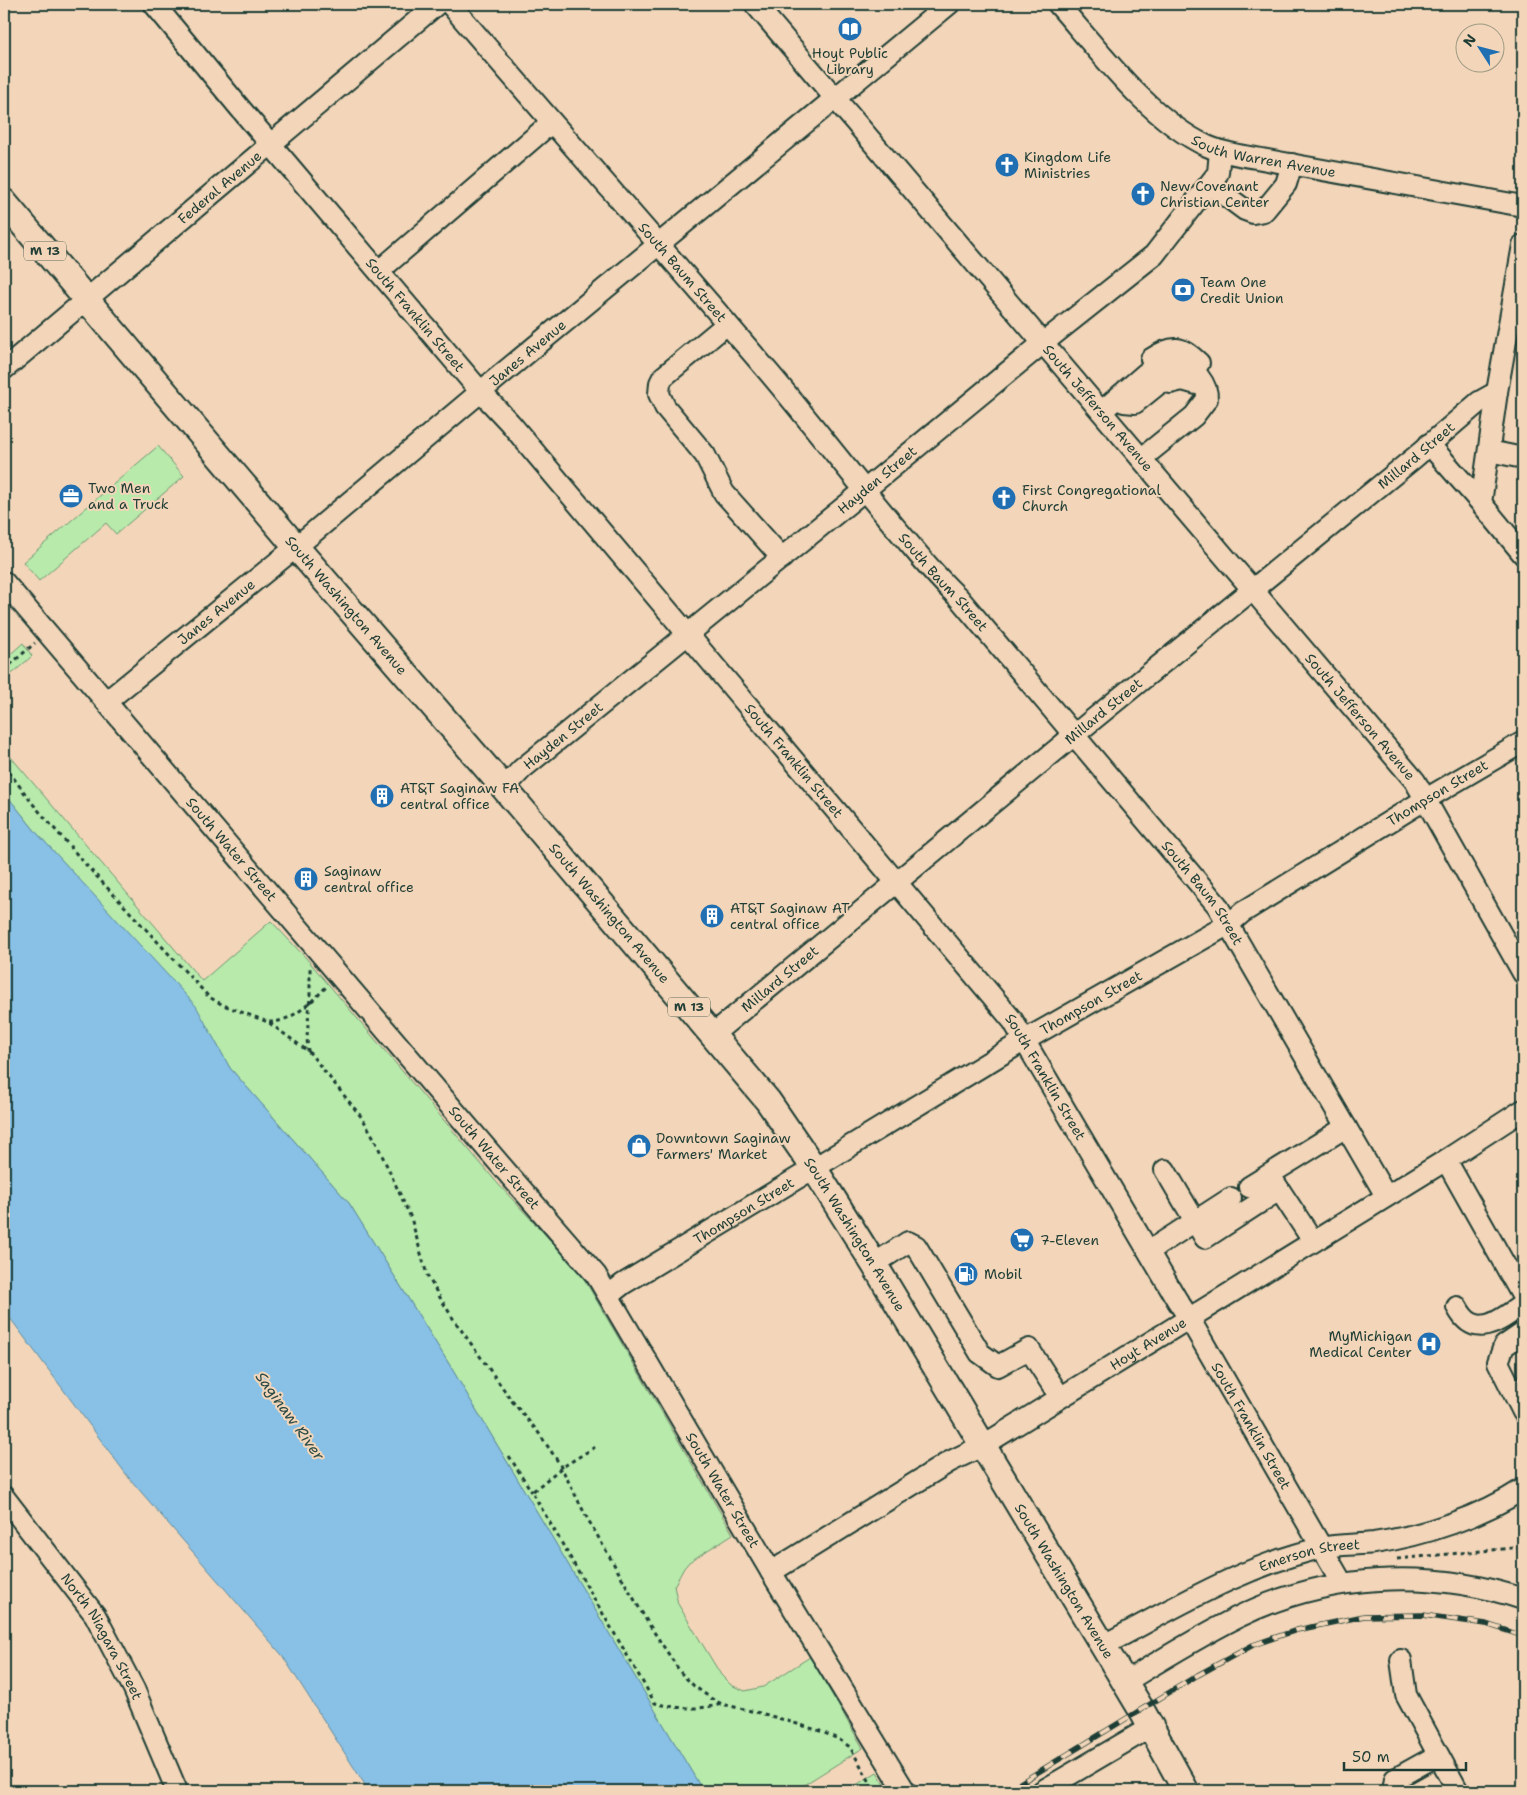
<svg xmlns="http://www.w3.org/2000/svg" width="1527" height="1795" viewBox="0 0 1527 1795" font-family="'Shantell Sans',sans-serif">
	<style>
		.green { fill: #b7eaab; stroke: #6b9470 }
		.water { fill: #88c0e6; stroke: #5e8c9f }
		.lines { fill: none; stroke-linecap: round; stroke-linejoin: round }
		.minor-casing { stroke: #1f3d34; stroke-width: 24 }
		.major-casing { stroke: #1f3d34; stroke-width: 29 }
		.path { stroke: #1f3d34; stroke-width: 3; stroke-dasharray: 4 4; stroke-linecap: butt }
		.minor { stroke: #f3d6b9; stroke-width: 20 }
		.major { stroke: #f3d6b9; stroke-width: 25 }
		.rail-casing { stroke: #1f3d34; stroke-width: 5.5 }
		.rail { stroke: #f3d6b9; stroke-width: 4; stroke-dasharray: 11; stroke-linecap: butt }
		.labels { text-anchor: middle; stroke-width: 4; stroke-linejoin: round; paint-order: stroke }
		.shield { fill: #f3d6b9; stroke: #5f6b5c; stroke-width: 1 }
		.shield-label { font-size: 12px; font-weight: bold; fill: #1f3d34 }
		.poi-label { font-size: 14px; fill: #1f3d34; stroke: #f3d6b9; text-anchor: start }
		.street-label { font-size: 14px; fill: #1f3d34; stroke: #f3d6b9 }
		.water-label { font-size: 15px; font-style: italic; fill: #2a4a46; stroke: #f3d6b9 }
	</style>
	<rect width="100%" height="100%" fill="#f3d6b9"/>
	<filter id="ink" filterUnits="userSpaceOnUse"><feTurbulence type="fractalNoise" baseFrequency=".02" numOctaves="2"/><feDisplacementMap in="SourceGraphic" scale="10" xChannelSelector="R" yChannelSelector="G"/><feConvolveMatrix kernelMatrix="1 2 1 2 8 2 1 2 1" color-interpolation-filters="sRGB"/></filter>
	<g filter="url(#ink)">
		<path class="green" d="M158,446L184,476L116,534L106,523L39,581L23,562Z
			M23,643L32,656L4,681V660Z
			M4,749L202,981L271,921L306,958L499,1185L580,1272L733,1534L689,1562L684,1568L674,1586L678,1604L721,1675L731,1685L745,1691L763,1687L810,1657L863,1748L794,1791H703L449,1364L349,1203L230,1068L195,1006L36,832L4,792Z
			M877,1772L889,1791H856L853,1787Z"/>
		<path class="water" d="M4,792L36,832L196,1006L230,1068L349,1203L449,1364L703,1791H369L282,1655L129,1478L4,1310Z"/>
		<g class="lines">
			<defs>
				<g id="minor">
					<path id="s1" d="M154,4L239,107L480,391L510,423L1013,1021L1177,1300L1189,1318L1342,1583"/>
					<path id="s2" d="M450,4C556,128 665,250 771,375C813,425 853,477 895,527C916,551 935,576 958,597L1217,905L1386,1196"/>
					<path id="s3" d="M755,4L1415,781L1523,973"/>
					<path id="s4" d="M1058,4C1100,52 1149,119 1207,146C1222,153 1239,155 1256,158L1523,206"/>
					<path d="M1210,184L1245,210L1253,213L1264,211L1286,184L1292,164"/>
					<path d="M379,271L551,123"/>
					<path d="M727,324L663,377L660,383L659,394L665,407L705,455L724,493L782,558"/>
					<path d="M1151,359C1174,345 1180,345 1199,363"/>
					<path id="s5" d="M4,369L437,4"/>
					<path d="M1170,383L1182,380L1196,384"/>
					<path d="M1124,402L1135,403L1156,386"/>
					<path d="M1102,411L1146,373"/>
					<path d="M1429,444L1481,503L1523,554"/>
					<path d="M1489,451L1523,458"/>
					<path d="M1142,458L1194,416L1207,399C1208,385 1194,366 1179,364C1172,363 1166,368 1161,372"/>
					<path d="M1481,503L1497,392L1523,245"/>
					<path id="s6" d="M4,582L498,1162L596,1275L771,1572L905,1791"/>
					<path id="s7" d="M107,701L296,547L497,378L949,4"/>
					<path id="s8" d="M504,788L522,769L849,503L1043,343L1154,255L1218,173L1220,151"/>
					<path id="s9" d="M712,1035L1090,722L1414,458L1479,402L1497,392"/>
					<path d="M1446,1160L1523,1297"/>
					<path d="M1165,1170L1205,1238L1279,1190"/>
					<path d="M1273,1180L1313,1241"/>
					<path d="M1249,1187L1346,1127"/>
					<path d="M1149,1251L1231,1198"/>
					<path d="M874,1264L908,1242L916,1246L980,1353L998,1366L1029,1349L1060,1397"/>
					<path id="s10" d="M609,1295L623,1284L1025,1040L1229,924L1243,912L1426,799L1523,742"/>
					<path d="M1457,1307C1475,1342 1501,1320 1523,1304"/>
					<path d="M1523,1333L1504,1346L1498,1362L1523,1412"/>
					<path id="s11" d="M4,1497L95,1615L134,1689L177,1791"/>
					<path id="s12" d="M771,1572L949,1462L982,1446L1446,1160L1523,1110"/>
					<path id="s13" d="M1102,1646C1173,1609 1242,1566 1321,1548C1338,1544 1356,1545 1374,1543C1423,1536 1482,1516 1523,1489"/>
					<path d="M1401,1660L1406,1695L1458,1791"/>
					<path d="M1125,1682C1161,1660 1198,1637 1236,1618C1326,1573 1429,1568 1523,1599"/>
					<path d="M1042,1791L1151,1727"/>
					<path d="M1393,1791L1395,1779L1438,1755"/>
				</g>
				<g id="major">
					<path id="s14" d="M4,202L296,547L504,788L768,1101L814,1168L874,1264L1141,1709L1186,1791"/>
				</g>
			</defs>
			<use href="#minor" class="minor-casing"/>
			<use href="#major" class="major-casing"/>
			<path class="path" d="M4,670L35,643
				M4,765L32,803L87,866L209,997L223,1005L268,1022L309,1052L363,1119L374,1138L411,1218L427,1275L436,1291L454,1320L512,1401L538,1432L559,1463L586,1516L648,1623L681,1673L694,1686L712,1699L722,1704L768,1715L820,1731L838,1739L850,1747L875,1791
				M269,1022C290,1023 312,1002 326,987
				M308,1052L307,1038L310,995V968
				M595,1447L561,1468L532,1492L655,1703C678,1709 699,1710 722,1704
				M509,1456L532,1492
				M1397,1559L1523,1547"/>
			<use href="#minor" class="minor"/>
			<use href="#major" class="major"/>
			<defs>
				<path id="rail" d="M1007,1791L1198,1675L1253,1645L1297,1630L1364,1616L1423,1615L1486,1624L1523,1636"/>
			</defs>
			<use href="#rail" class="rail-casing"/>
			<use href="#rail" class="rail"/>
		</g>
	</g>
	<defs>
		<symbol id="library-disc" viewBox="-11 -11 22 22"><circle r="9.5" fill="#1f6fb2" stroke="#f3d6b9"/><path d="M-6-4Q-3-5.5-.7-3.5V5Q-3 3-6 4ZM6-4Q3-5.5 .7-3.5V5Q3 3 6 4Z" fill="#fff"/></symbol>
		<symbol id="church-disc" viewBox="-11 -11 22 22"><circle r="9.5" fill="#1f6fb2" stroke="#f3d6b9"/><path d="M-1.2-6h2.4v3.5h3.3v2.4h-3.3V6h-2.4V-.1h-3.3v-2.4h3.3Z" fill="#fff"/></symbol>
		<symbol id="bank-disc" viewBox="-11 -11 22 22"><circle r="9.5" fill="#1f6fb2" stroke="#f3d6b9"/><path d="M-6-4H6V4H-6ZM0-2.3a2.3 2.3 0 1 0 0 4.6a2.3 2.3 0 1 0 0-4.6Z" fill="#fff"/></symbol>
		<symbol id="office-disc" viewBox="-11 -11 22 22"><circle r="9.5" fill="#1f6fb2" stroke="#f3d6b9"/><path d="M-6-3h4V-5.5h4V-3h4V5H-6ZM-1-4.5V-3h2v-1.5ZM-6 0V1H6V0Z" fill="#fff"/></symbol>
		<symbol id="building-disc" viewBox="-11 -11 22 22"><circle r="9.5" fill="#1f6fb2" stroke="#f3d6b9"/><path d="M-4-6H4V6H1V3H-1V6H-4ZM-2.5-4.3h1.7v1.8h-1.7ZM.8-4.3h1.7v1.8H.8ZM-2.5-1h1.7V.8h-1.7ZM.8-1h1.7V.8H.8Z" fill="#fff"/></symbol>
		<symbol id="shop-disc" viewBox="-11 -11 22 22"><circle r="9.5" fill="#1f6fb2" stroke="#f3d6b9"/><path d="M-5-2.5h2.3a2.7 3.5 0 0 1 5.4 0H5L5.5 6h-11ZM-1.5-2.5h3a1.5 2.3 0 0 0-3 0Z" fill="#fff"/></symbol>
		<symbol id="supermarket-disc" viewBox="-11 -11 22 22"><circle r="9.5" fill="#1f6fb2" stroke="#f3d6b9"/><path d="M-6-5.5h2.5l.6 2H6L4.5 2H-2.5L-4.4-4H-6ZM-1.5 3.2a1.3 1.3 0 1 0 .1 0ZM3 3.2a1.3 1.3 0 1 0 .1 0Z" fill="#fff"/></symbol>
		<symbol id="fuel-disc" viewBox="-11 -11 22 22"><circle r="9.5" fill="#1f6fb2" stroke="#f3d6b9"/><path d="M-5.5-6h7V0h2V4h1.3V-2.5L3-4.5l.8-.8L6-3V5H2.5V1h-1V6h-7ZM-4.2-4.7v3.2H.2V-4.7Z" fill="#fff"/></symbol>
		<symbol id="hospital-disc" viewBox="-11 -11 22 22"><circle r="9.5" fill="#1f6fb2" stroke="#f3d6b9"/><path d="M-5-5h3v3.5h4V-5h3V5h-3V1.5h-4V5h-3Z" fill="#fff"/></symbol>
	</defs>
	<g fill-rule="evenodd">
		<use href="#library-disc" x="836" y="15" width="28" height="28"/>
		<use href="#church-disc" x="993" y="151" width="28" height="28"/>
		<use href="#church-disc" x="1129" y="180" width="28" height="28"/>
		<use href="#bank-disc" x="1169" y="276" width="28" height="28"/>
		<use href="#office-disc" x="57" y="482" width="28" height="28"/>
		<use href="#church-disc" x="990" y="484" width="28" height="28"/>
		<use href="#building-disc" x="368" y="782" width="28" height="28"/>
		<use href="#building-disc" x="292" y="865" width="28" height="28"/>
		<use href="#building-disc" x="698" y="902" width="28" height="28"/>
		<use href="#shop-disc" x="625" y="1132" width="28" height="28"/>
		<use href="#supermarket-disc" x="1008" y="1226" width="28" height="28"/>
		<use href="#fuel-disc" x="952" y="1260" width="28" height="28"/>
		<use href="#hospital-disc" x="1415" y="1330" width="28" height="28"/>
	</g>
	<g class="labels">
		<g class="shield">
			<rect x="24" y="241.5" width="42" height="19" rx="4"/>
			<rect x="668" y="997.5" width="42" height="19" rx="4"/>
		</g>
		<g class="shield-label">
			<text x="45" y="255">M 13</text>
			<text x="689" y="1011">M 13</text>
		</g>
		<g class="poi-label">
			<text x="850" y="58" text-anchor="middle">Hoyt Public<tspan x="850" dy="16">Library</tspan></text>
			<text x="1024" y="162">Kingdom Life<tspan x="1024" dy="16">Ministries</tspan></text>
			<text x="1160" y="191">New Covenant<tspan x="1160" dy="16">Christian Center</tspan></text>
			<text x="1200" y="287">Team One<tspan x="1200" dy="16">Credit Union</tspan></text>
			<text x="88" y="493">Two Men<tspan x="88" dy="16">and a Truck</tspan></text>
			<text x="1022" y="495">First Congregational<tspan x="1022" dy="16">Church</tspan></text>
			<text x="400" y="793">AT&amp;T Saginaw FA<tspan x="400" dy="16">central office</tspan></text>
			<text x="324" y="876">Saginaw<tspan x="324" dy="16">central office</tspan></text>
			<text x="730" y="913">AT&amp;T Saginaw AT<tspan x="730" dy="16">central office</tspan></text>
			<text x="656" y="1143">Downtown Saginaw<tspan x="656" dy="16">Farmers' Market</tspan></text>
			<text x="1040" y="1245">7-Eleven</text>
			<text x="984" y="1279">Mobil</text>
			<text x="1412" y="1341" text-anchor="end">MyMichigan<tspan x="1412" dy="16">Medical Center</tspan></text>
		</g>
		<g class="street-label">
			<text dy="5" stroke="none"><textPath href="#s4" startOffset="265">South Warren Avenue</textPath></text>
			<text dy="5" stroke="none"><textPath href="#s5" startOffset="282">Federal Avenue</textPath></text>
			<text dy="5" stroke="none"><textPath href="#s2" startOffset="355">South Baum Street</textPath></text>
			<text dy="5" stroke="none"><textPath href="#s1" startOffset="406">South Franklin Street</textPath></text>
			<text dy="5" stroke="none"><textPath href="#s7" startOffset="546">Janes Avenue</textPath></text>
			<text dy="5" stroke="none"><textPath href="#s3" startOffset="530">South Jefferson Avenue</textPath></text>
			<text dy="5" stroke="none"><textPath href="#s9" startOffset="912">Millard Street</textPath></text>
			<text dy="5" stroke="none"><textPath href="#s8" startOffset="484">Hayden Street</textPath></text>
			<text dy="5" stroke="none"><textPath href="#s2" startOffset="760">South Baum Street</textPath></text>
			<text dy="5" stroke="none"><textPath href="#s14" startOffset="529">South Washington Avenue</textPath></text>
			<text dy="5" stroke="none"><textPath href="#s7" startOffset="141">Janes Avenue</textPath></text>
			<text dy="5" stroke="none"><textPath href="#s9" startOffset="508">Millard Street</textPath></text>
			<text dy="5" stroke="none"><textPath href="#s3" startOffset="935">South Jefferson Avenue</textPath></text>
			<text dy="5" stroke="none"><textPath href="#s8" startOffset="79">Hayden Street</textPath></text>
			<text dy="5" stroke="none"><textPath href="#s1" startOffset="991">South Franklin Street</textPath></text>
			<text dy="5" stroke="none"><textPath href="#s10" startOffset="969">Thompson Street</textPath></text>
			<text dy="5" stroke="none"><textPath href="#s6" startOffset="351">South Water Street</textPath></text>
			<text dy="5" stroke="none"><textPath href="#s2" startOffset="1165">South Baum Street</textPath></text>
			<text dy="5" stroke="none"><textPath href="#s14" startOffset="934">South Washington Avenue</textPath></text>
			<text dy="5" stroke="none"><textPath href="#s9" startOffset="88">Millard Street</textPath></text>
			<text dy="5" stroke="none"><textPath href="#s10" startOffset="564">Thompson Street</textPath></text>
			<text dy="5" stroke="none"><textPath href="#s1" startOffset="1396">South Franklin Street</textPath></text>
			<text dy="5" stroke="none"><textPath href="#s6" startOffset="756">South Water Street</textPath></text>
			<text dy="5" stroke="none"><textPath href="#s10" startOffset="159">Thompson Street</textPath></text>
			<text dy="5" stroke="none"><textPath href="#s14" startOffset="1339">South Washington Avenue</textPath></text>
			<text dy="5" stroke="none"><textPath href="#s12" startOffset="441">Hoyt Avenue</textPath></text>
			<text dy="5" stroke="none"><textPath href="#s1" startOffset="1801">South Franklin Street</textPath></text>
			<text dy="5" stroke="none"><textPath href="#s6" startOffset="1161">South Water Street</textPath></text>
			<text dy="5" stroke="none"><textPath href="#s13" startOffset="228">Emerson Street</textPath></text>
			<text dy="5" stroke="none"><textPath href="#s14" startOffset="1744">South Washington Avenue</textPath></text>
			<text dy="5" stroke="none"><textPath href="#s11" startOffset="171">North Niagara Street</textPath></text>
		</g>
		<g class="water-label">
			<text transform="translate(290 1416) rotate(54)" y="5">Saginaw River</text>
		</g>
	</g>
	<rect width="1527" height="1795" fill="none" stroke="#f3d6b9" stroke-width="20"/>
	<rect x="10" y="10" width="1507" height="1775" fill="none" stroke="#1f3d34" stroke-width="2" filter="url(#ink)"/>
	<g transform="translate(1480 48) rotate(306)"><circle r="24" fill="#f3d6b9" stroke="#9e9984"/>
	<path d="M0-4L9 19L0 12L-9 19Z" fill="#1f6fb2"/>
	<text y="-8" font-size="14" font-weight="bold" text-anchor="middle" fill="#1f3d34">N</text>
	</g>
	<path d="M1344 1762v8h122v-8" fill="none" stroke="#1f3d34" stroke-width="2.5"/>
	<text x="1352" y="1762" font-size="15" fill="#1f3d34" stroke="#f3d6b9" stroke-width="4" paint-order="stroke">50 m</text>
</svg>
